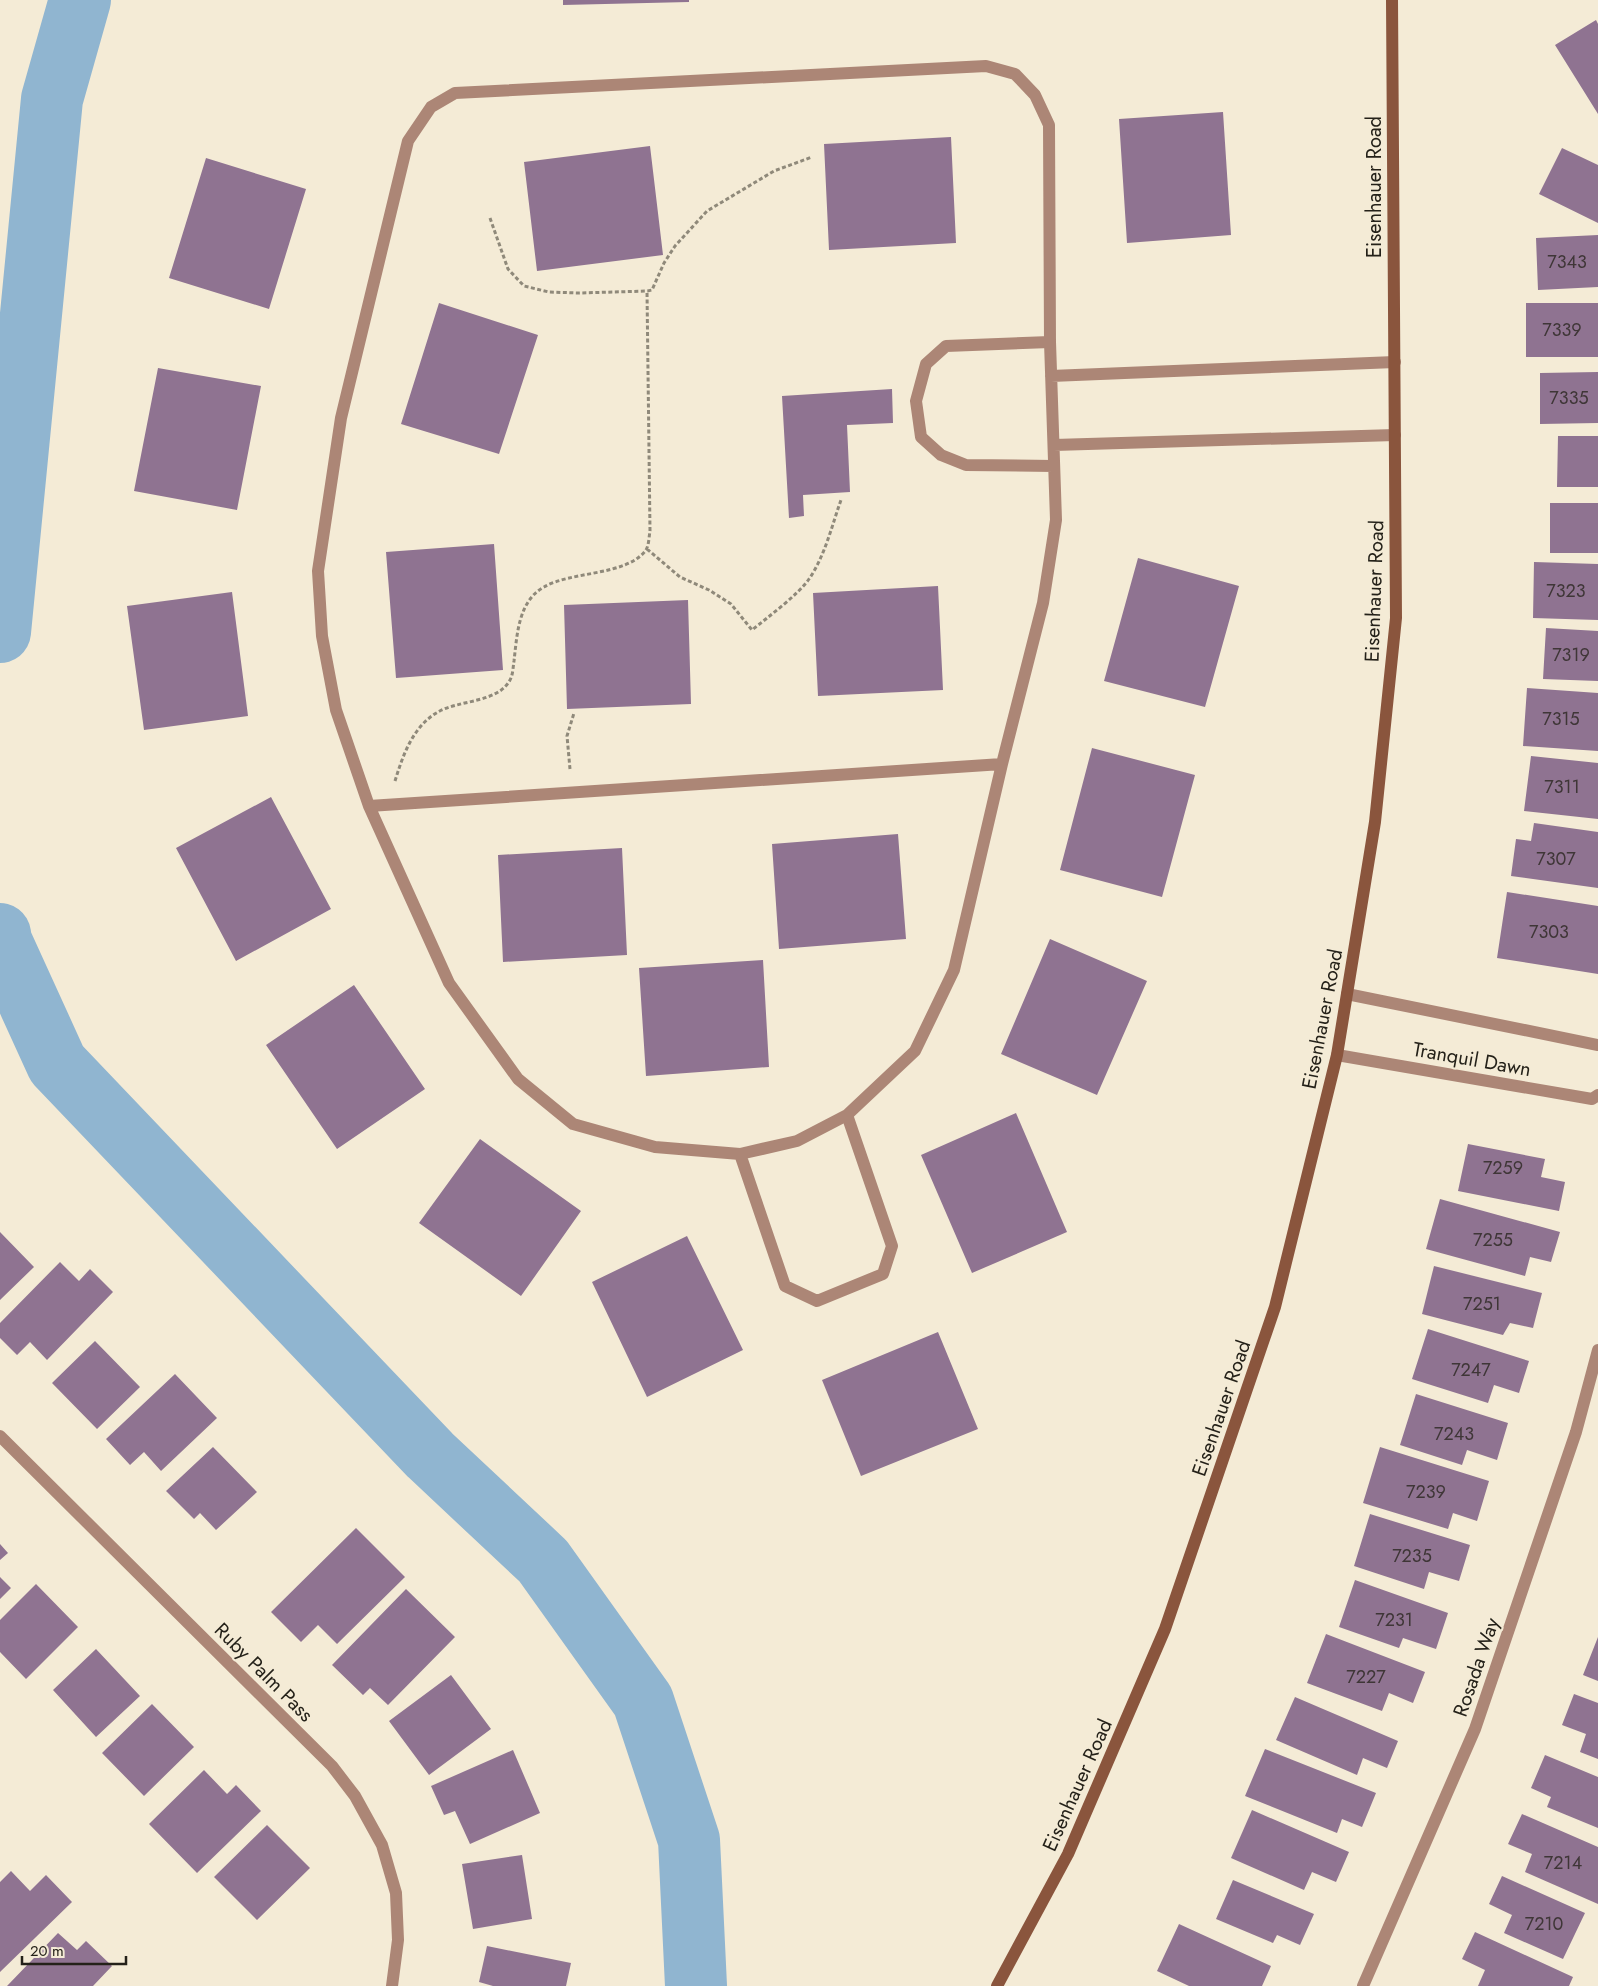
<svg xmlns="http://www.w3.org/2000/svg" width="1598" height="1986" viewBox="0 0 1598 1986" font-family="Jost,sans-serif">
	<style>
		.lines { fill: none; stroke-linecap: round; stroke-linejoin: round }
		.river { stroke: #90b5d0; stroke-width: 62 }
		.building { fill: #8f7391 }
		.path { stroke: #8f897a; stroke-width: 3; stroke-dasharray: 4 2.5; stroke-linecap: butt }
		.lane { stroke: #ac8676; stroke-width: 12 }
		.street { stroke: #ac8676; stroke-width: 12 }
		.secondary { stroke: #8a553d; stroke-width: 12 }
		.labels { text-anchor: middle; stroke-width: 4; stroke-linejoin: round; paint-order: stroke }
		.number-label { font-size: 18px; fill: #3f3637 }
		.street-label { font-size: 20px; fill: #242119; stroke: #f4ebd6 }
	</style>
	<rect width="100%" height="100%" fill="#f4ebd6"/>
	<g class="lines">
		<path class="river" d="M0,632L52,99L80,0
			M0,934L1,941L57,1064L430,1455L543,1561L643,1701L689,1840L696,1986"/>
	</g>
	<path class="building" d="M563,0H689V2L563,5Z
		M1596,20L1598,24V114L1555,45Z
		M1223,112L1231,235L1127,243L1119,119Z
		M951,137L956,243L829,250L824,144Z
		M650,146L663,255L537,271L524,162Z
		M1562,148L1598,165V223L1539,194Z
		M206,158L306,189L269,309L169,278Z
		M1598,235V287L1538,290L1536,238Z
		M439,303L538,335L499,454L401,424Z
		M1526,303H1598V357H1526Z
		M158,368L261,386L237,510L134,491Z
		M1598,372V423L1540,424V373Z
		M892,389L893,423L847,425L850,492L803,495L804,516L789,518L782,396Z
		M1558,436H1598V487H1557Z
		M1550,503H1598V553H1550Z
		M494,544L503,670L396,678L386,552Z
		M1138,558L1239,586L1205,707L1104,681Z
		M1534,562L1598,564V620L1533,618Z
		M938,586L943,690L818,696L813,593Z
		M232,592L248,716L144,730L127,606Z
		M688,600L691,704L567,709L564,605Z
		M1546,628L1598,631V681L1543,679Z
		M1527,688L1598,693V751L1523,746Z
		M1092,748L1195,775L1162,897L1060,870Z
		M1531,756L1598,763V819L1524,811Z
		M271,797L331,909L236,961L176,848Z
		M1534,823L1598,832V888L1511,876L1516,839L1531,841Z
		M898,834L906,939L779,949L772,844Z
		M622,848L627,955L503,962L498,855Z
		M1507,892L1598,906V974L1497,958Z
		M1050,939L1147,981L1097,1095L1001,1054Z
		M763,960L769,1067L646,1076L639,968Z
		M354,985L425,1089L337,1149L266,1045Z
		M1016,1113L1067,1232L972,1273L921,1155Z
		M480,1139L581,1211L521,1296L419,1223Z
		M1468,1144L1545,1159L1541,1177L1565,1182L1559,1211L1458,1191Z
		M1440,1199L1560,1232L1551,1262L1530,1257L1525,1276L1426,1249Z
		M0,1232L34,1267L0,1300Z
		M687,1236L743,1350L647,1397L592,1282Z
		M60,1262L79,1281L90,1269L113,1292L47,1360L30,1342L17,1355L0,1338V1323Z
		M1434,1266L1542,1293L1533,1328L1510,1323L1503,1335L1422,1314Z
		M1428,1329L1529,1361L1519,1393L1494,1385L1488,1403L1412,1379Z
		M938,1332L978,1429L861,1476L822,1380Z
		M95,1341L140,1387L97,1429L52,1383Z
		M175,1374L217,1418L161,1471L144,1452L130,1465L106,1439Z
		M1416,1394L1508,1423L1497,1460L1467,1450L1462,1465L1400,1445Z
		M213,1447L257,1492L216,1530L200,1513L194,1519L166,1491Z
		M1380,1447L1489,1481L1477,1521L1453,1513L1448,1529L1363,1503Z
		M1370,1514L1470,1545L1459,1581L1429,1572L1424,1589L1354,1566Z
		M356,1528L405,1577L337,1644L318,1625L301,1642L271,1612Z
		M0,1544L8,1553L0,1560Z
		M0,1577L11,1588L0,1599Z
		M1355,1580L1448,1613L1436,1649L1403,1638L1399,1648L1339,1627Z
		M36,1584L78,1627L26,1679L0,1652V1620Z
		M406,1589L455,1637L388,1705L370,1688L363,1695L332,1665Z
		M1326,1634L1425,1672L1413,1703L1389,1693L1382,1711L1307,1683Z
		M1598,1637V1681L1583,1675Z
		M96,1649L140,1696L96,1737L53,1690Z
		M451,1675L491,1729L429,1775L389,1721Z
		M1574,1694L1598,1703V1759L1580,1752L1586,1734L1562,1725Z
		M1295,1697L1398,1741L1387,1768L1363,1758L1357,1775L1276,1740Z
		M152,1704L194,1747L144,1796L102,1753Z
		M1265,1749L1376,1793L1362,1827L1342,1819L1337,1833L1245,1796Z
		M513,1750L540,1813L470,1844L455,1811L444,1815L431,1786Z
		M1545,1755L1598,1777V1828L1547,1807L1551,1797L1531,1788Z
		M204,1770L227,1794L236,1785L261,1811L197,1873L149,1824Z
		M1252,1810L1349,1852L1336,1882L1312,1872L1304,1890L1231,1858Z
		M1522,1814L1598,1847V1904L1525,1872L1532,1854L1508,1844Z
		M267,1825L310,1868L257,1920L214,1877Z
		M522,1855L532,1919L473,1929L462,1864Z
		M11,1871L30,1891L46,1875L72,1902L0,1972V1882Z
		M1502,1876L1585,1913L1563,1959L1504,1933L1512,1915L1489,1904Z
		M1233,1880L1314,1914L1300,1945L1277,1935L1273,1943L1216,1919Z
		M1179,1924L1271,1966L1262,1986H1189L1157,1971Z
		M1475,1932L1573,1977L1569,1986H1478L1485,1970L1462,1959Z
		M58,1933L77,1950L86,1941L112,1966L93,1986H7Z
		M487,1946L571,1963L566,1986H493L479,1982Z"/>
	<g class="lines">
		<path class="path" d="M490,218L508,269L524,286L549,292L579,293L648,291
			M647,549L680,577L709,590L731,604L752,630C768,617 798,595 809,579C825,556 832,525 841,500
			M570,769L567,736L574,713
			M395,781C403,755 413,726 438,712C458,700 498,703 510,680C513,675 513,667 514,661C517,636 518,601 544,587C571,571 627,576 646,550C649,545 649,536 650,531L647,291L652,290L664,263L675,246L707,211L774,171L812,157"/>
		<path class="lane" d="M986,66L1015,74L1035,95L1049,125L1050,342L1056,520L1043,603L1002,764L954,970L915,1051L847,1115L797,1141L740,1154L655,1147L573,1124L518,1079L449,983L369,806L336,710L322,636L318,571L341,418L408,141L431,107L455,93Z
			M1050,342L946,346L926,364L916,401L921,437L941,455L966,465L1054,466
			M1051,376L1395,362
			M1054,445L1395,435
			M369,806L1002,764
			M740,1154L785,1286L817,1301L883,1274L892,1246L847,1115"/>
		<path class="street" d="M1347,994L1598,1045
			M1337,1055L1592,1099L1598,1095
			M0,1436L332,1766L355,1796L382,1845L396,1893L398,1940L392,1986
			M1363,1986L1475,1729L1576,1432L1598,1350"/>
		<path class="secondary" d="M997,1986L1068,1854L1165,1629L1275,1307L1337,1055L1375,822L1396,618L1392,0"/>
	</g>
	<g class="labels">
		<g class="number-label">
			<text x="1567" y="268">7343</text>
			<text x="1562" y="336">7339</text>
			<text x="1569" y="404">7335</text>
			<text x="1566" y="597">7323</text>
			<text x="1571" y="661">7319</text>
			<text x="1561" y="725">7315</text>
			<text x="1562" y="793">7311</text>
			<text x="1556" y="865">7307</text>
			<text x="1549" y="938">7303</text>
			<text x="1503" y="1174">7259</text>
			<text x="1493" y="1246">7255</text>
			<text x="1482" y="1310">7251</text>
			<text x="1471" y="1376">7247</text>
			<text x="1454" y="1440">7243</text>
			<text x="1426" y="1498">7239</text>
			<text x="1412" y="1562">7235</text>
			<text x="1394" y="1626">7231</text>
			<text x="1366" y="1683">7227</text>
			<text x="1563" y="1869">7214</text>
			<text x="1544" y="1930">7210</text>
		</g>
		<g class="street-label">
			<text transform="translate(1374 187) rotate(-90)" y="7">Eisenhauer Road</text>
			<text transform="translate(1374 591) rotate(-88)" y="7">Eisenhauer Road</text>
			<text transform="translate(1322 1019) rotate(-79)" y="7">Eisenhauer Road</text>
			<text transform="translate(1472 1059) rotate(10)" y="7">Tranquil Dawn</text>
			<text transform="translate(1221 1408) rotate(-71)" y="7">Eisenhauer Road</text>
			<text transform="translate(1476 1667) rotate(-71)" y="7">Rosada Way</text>
			<text transform="translate(264 1672) rotate(45)" y="7">Ruby Palm Pass</text>
			<text transform="translate(1077 1785) rotate(-66)" y="7">Eisenhauer Road</text>
		</g>
	</g>
	<path d="M22 1956v8h104v-8" fill="none" stroke="#242119" stroke-width="2.5"/>
	<text x="30" y="1956" font-size="15" fill="#242119" stroke="#f4ebd6" stroke-width="4" paint-order="stroke">20 m</text>
</svg>
